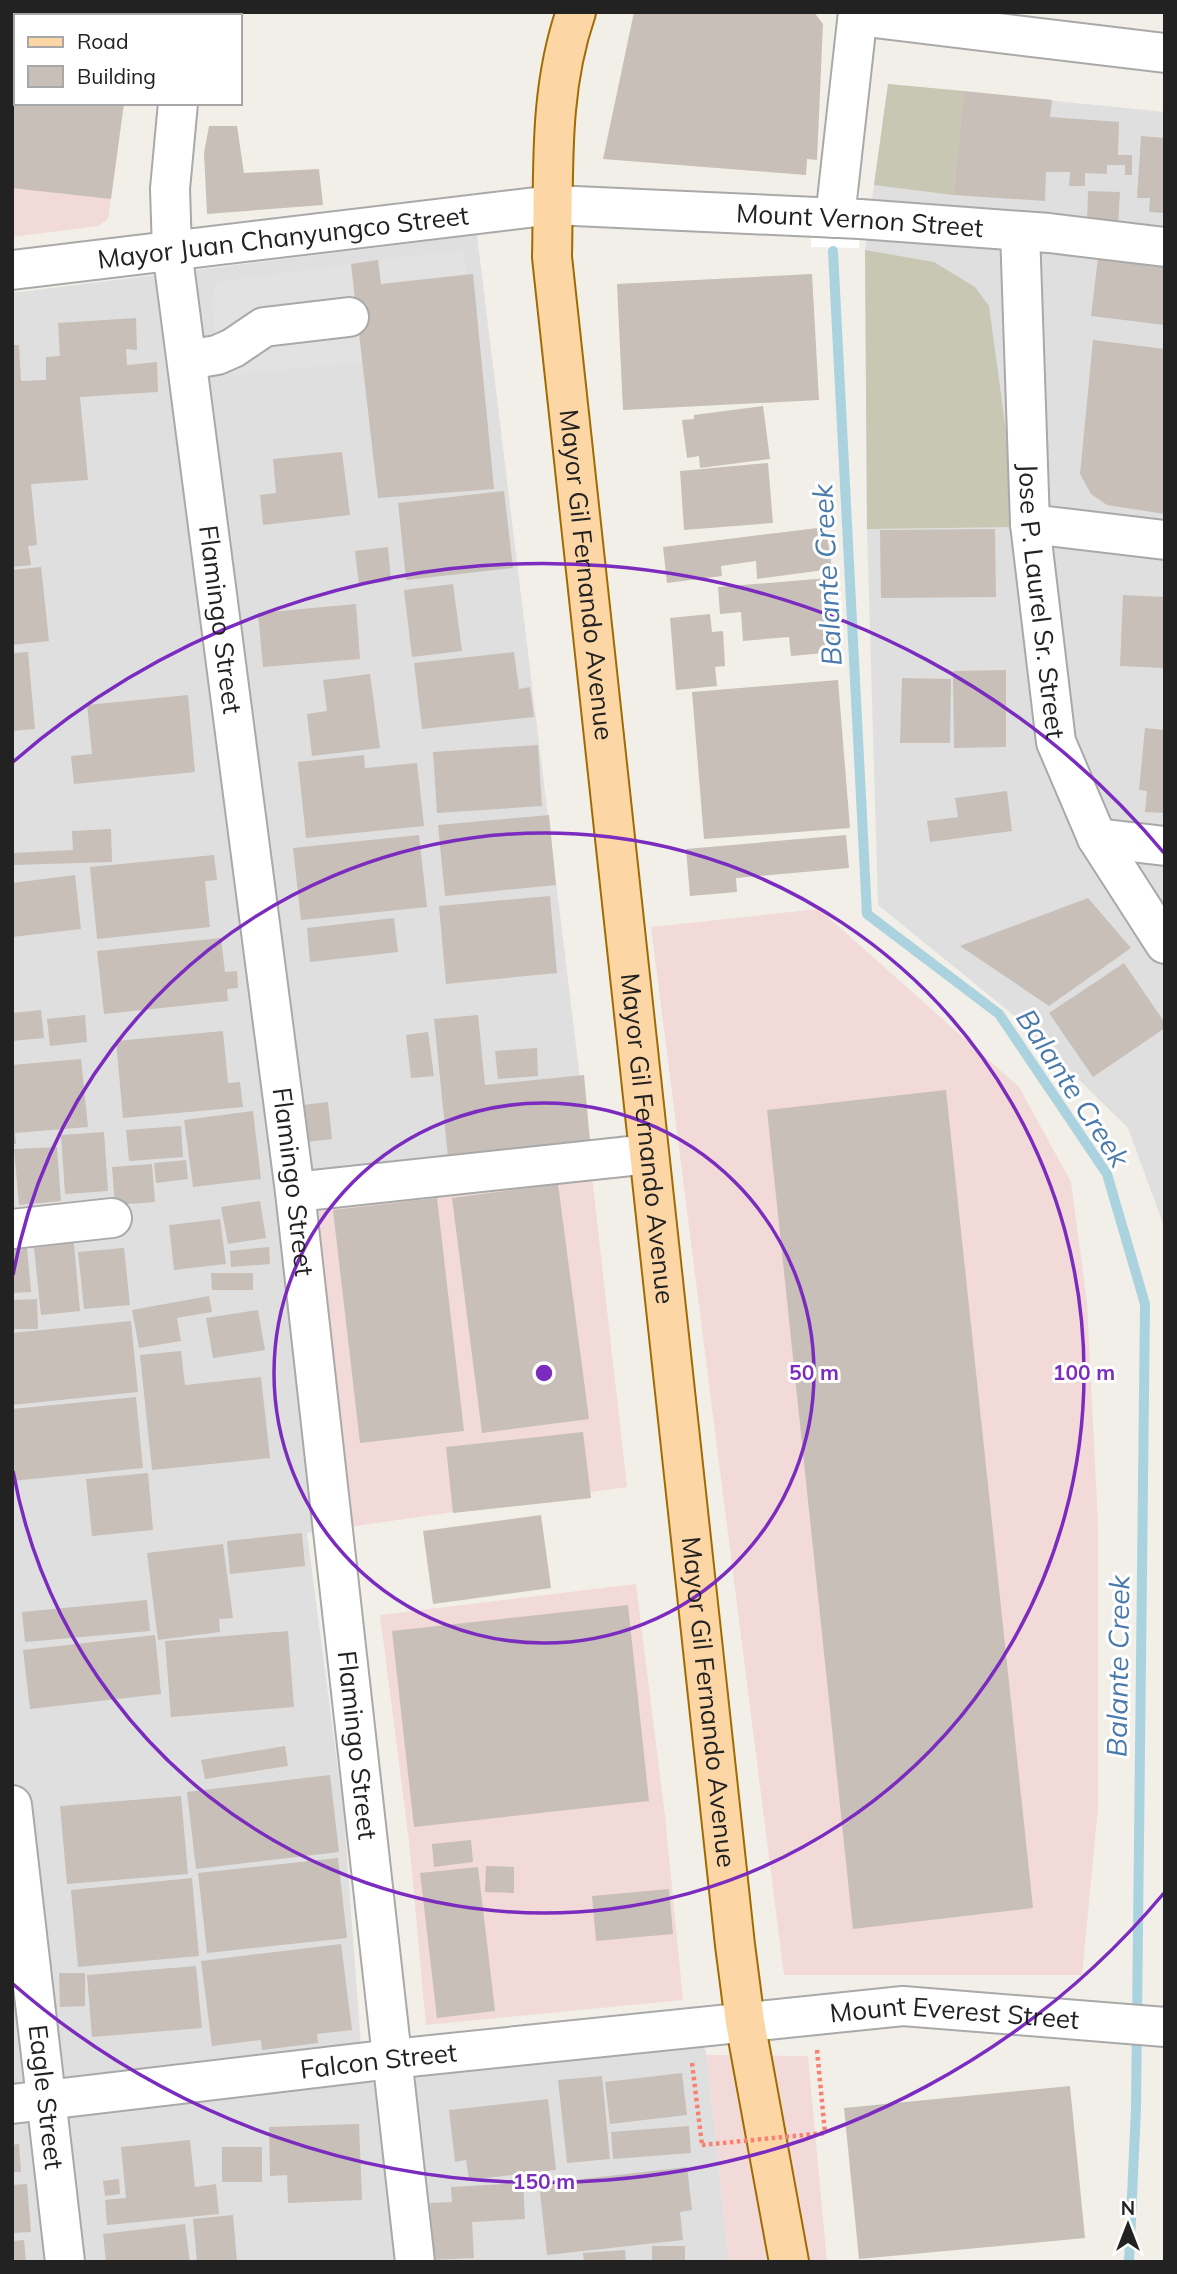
<svg xmlns="http://www.w3.org/2000/svg" width="1177" height="2274" viewBox="0 0 1177 2274" font-family="Mulish,sans-serif">
	<style>
		.residential { fill: #e0dfdf }
		.commercial { fill: #f2dad9 }
		.construction { fill: #c7c7b4 }
		.parking { fill: #e2e2e2 }
		.pier { fill: #fff }
		.lines { fill: none; stroke-linecap: round; stroke-linejoin: round }
		.stream { stroke: #aad3df; stroke-width: 10 }
		.building { fill: #c7bfb8 }
		.minor-casing { stroke: #a9a9a9; stroke-width: 42 }
		.major-casing { stroke: #a06b00; stroke-width: 42 }
		.path { stroke: #fa8072; stroke-width: 4.5; stroke-dasharray: 3.5 3.5; stroke-linecap: butt }
		.minor { stroke: #fff; stroke-width: 38 }
		.major { stroke: #fcd6a4; stroke-width: 38 }
		.path-bridge { stroke: #fa8072; stroke-width: 4.5; stroke-dasharray: 3.5 3.5; stroke-linecap: butt }
		.ring { fill: none; stroke: #7b2cbf; stroke-width: 3.5 }
		.labels { text-anchor: middle; stroke-width: 6; stroke-linejoin: round; paint-order: stroke }
		.street-label { font-size: 26px; fill: #222; stroke: #fff }
		.water-label { font-size: 28px; font-style: italic; fill: #4a7aab; stroke: #fff }
		.centre { fill: #7b2cbf; stroke: #fff; stroke-width: 3.5 }
		.ring-label { font-size: 21px; text-anchor: middle; font-weight: bold; fill: #7b2cbf; stroke: #fff; stroke-width: 6; stroke-linejoin: round; paint-order: stroke }
	</style>
	<rect width="100%" height="100%" fill="#f2efe9"/>
	<path class="residential" d="M888,84L1165,112V1229L1128,1128L1011,1013L878,905L867,529L865,250Z
		M477,235L591,1168L349,1527L307,1533L344,1815L363,2074L700,2034L707,2055L729,2262H12V293Z"/>
	<path class="commercial" d="M12,12H137L136,16H16V103H124L108,219L98,226L12,237Z
		M819,909L1019,1087L1071,1182L1087,1302L1098,1523V1808L1082,1975H784L651,927Z
		M591,1168L627,1487L349,1527L308,1196Z
		M636,1584L665,1816L683,2000L426,2025L409,1841L380,1615Z
		M707,2055L808,2056L827,2262H729Z"/>
	<path class="construction" d="M888,84L964,91L953,195L874,185Z
		M865,250L934,262L975,287L989,306L1019,527L867,529Z"/>
	<path class="parking" d="M463,250L467,274L381,284L378,260Z
		M351,264L363,362L219,376L212,297L217,282Z"/>
	<path class="pier" d="M832,185L860,189L859,248L811,247L812,217Z"/>
	<g class="lines">
		<path class="stream" d="M833,251L867,914L999,1014L1107,1174L1145,1304L1136,2109L1129,2262"/>
	</g>
	<path class="building" d="M12,12H137L136,16H16V103H124L111,199L12,188Z
		M634,12H814L823,24L817,160L807,159L806,175L603,159Z
		M964,91L1052,100L1050,117L1119,122L1118,155H1132V175H1125V165H1107V174L1085,173V186H1069L1070,172H1046L1045,201L953,195Z
		M209,126H237L244,173L319,169L323,205L207,214L204,153Z
		M1141,136L1165,138V213L1149,212L1150,198H1137Z
		M1088,191L1120,192L1118,225L1087,223Z
		M1098,258L1165,266V325L1091,316Z
		M378,260L381,284L473,274L494,489L378,498L351,264Z
		M812,274L819,400L623,410L617,284Z
		M136,318L137,350L126,349L127,365L157,362L158,392L80,397L88,480L31,484L37,545L28,546L31,565L12,567V345H19L21,381L46,380V357L60,356L58,323Z
		M1093,340L1165,349V514L1107,505L1091,494L1080,474Z
		M763,406L770,459L700,468L699,456L687,458L682,420L694,419V415Z
		M342,452L350,515L263,525L260,495L276,493L273,459Z
		M768,463L773,523L684,530L680,471Z
		M504,491L513,568L406,580L398,503Z
		M826,527L832,569L757,579L756,561L721,566L722,576L667,583L663,547Z
		M995,529L996,597L881,598L880,530Z
		M388,547L391,581L359,585L355,551Z
		M41,567L49,641L12,645V570Z
		M829,578L835,652L791,656L789,637L743,641L741,612L720,614L718,587Z
		M453,584L462,651L412,657L404,590Z
		M1123,595L1165,597V668L1120,666Z
		M356,604L360,659L263,667L258,613Z
		M710,614L712,632L723,631L725,666L715,667L717,686L676,690L670,618Z
		M28,652L35,729L12,731V653Z
		M514,652L519,689L530,687L534,717L422,729L414,663Z
		M1006,670V747L954,748L953,671Z
		M370,674L380,748L312,756L307,714L327,711L323,680Z
		M902,678L951,679L950,743H900Z
		M838,680L850,828L704,839L692,692Z
		M188,695L195,772L74,784L71,756L92,754L87,705Z
		M1145,728L1165,730V813L1145,812L1147,791L1139,790Z
		M538,745L542,806L437,813L433,752Z
		M364,755L365,768L417,763L424,826L306,838L298,762Z
		M1007,791L1012,831L930,842L927,821L958,817L955,798Z
		M549,815L556,885L445,896L438,825Z
		M111,829L112,862L14,865L13,853L73,850L72,831Z
		M419,835L427,907L301,920L293,848Z
		M846,835L849,868L736,878L737,892L690,896L686,849Z
		M214,855L217,880L205,881L210,927L97,939L90,867Z
		M75,875L81,929L12,937V883Z
		M550,896L557,973L446,984L439,906Z
		M1088,898L1131,948L1049,1006L960,946Z
		M394,918L398,952L310,962L307,928Z
		M221,938L225,972L237,971L238,988L227,989L228,1001L104,1014L97,951Z
		M1124,963L1165,1023V1028L1093,1077L1049,1013Z
		M41,1010L44,1038L12,1041V1013Z
		M85,1015L87,1042L50,1046L47,1019Z
		M478,1015L485,1085L584,1075L591,1152L449,1167L434,1019Z
		M223,1031L228,1083L240,1082L243,1107L123,1118L116,1041Z
		M428,1032L434,1076L411,1078L406,1035Z
		M537,1048L538,1076L498,1079L495,1051Z
		M81,1059L88,1127L15,1133L16,1144H12V1065Z
		M946,1090L1033,1908L853,1929L767,1110Z
		M328,1102L332,1139L306,1142L303,1105Z
		M253,1111L261,1179L193,1187L184,1120Z
		M181,1126L183,1157L129,1161L126,1130Z
		M104,1132L108,1191L65,1194L61,1135Z
		M57,1147L61,1201L19,1205L14,1149Z
		M186,1160L188,1179L156,1183L154,1163Z
		M152,1164L155,1202L115,1205L112,1167Z
		M558,1184L589,1419L482,1433L452,1198Z
		M437,1198L464,1431L360,1443L333,1210Z
		M260,1201L266,1238L228,1244L221,1207Z
		M220,1219L226,1264L174,1270L169,1225Z
		M73,1234L80,1311L41,1315L33,1238Z
		M27,1247L31,1292L12,1293V1249Z
		M269,1247L270,1264L231,1267L230,1251Z
		M124,1248L130,1305L84,1309L78,1252Z
		M211,1273H253V1290H212Z
		M209,1296L212,1312L177,1318L181,1341L139,1348L132,1310Z
		M37,1299L38,1329H12V1300Z
		M258,1310L265,1350L213,1358L206,1318Z
		M131,1321L138,1392L12,1405V1333Z
		M181,1351L185,1385L261,1377L270,1458L152,1470L140,1355Z
		M136,1397L143,1468L12,1481V1409Z
		M583,1432L591,1498L453,1513L446,1447Z
		M148,1473L153,1530L92,1536L86,1479Z
		M541,1515L551,1588L433,1604L423,1531Z
		M302,1533L305,1566L230,1574L227,1541Z
		M223,1544L233,1618L219,1619L220,1632L158,1640L147,1553Z
		M147,1600L150,1631L25,1642L22,1612Z
		M628,1605L649,1801L414,1827L392,1631Z
		M288,1631L294,1707L171,1717L165,1641Z
		M155,1635L161,1694L30,1709L23,1650Z
		M285,1746L288,1766L205,1779L201,1760Z
		M330,1775L339,1852L196,1869L187,1792Z
		M181,1796L188,1874L67,1884L60,1806Z
		M471,1840L473,1862L434,1867L432,1844Z
		M338,1858L347,1938L207,1953L198,1873Z
		M486,1866L514,1867V1893L485,1892Z
		M478,1867L495,2011L437,2018L420,1873Z
		M192,1878L199,1956L78,1967L71,1890Z
		M669,1889L673,1934L596,1941L592,1896Z
		M341,1944L352,2030L317,2034L318,2043L262,2050L261,2040L212,2046L201,1961Z
		M196,1966L202,2028L92,2037L87,1975Z
		M59,1973H85V2006L60,2007Z
		M682,2073L687,2115L610,2124L605,2082Z
		M602,2076L610,2159L567,2163L558,2080Z
		M1070,2086L1085,2238L859,2259L844,2108Z
		M548,2099L556,2170L469,2180L466,2160L455,2162L449,2110Z
		M359,2124L362,2200L288,2203L287,2175L270,2176L269,2127Z
		M689,2126L691,2153L613,2159L611,2132Z
		M190,2140L195,2187L216,2184L219,2214L107,2225L105,2200L126,2198L121,2147Z
		M19,2144L21,2172H12V2145Z
		M222,2147H262V2182H222Z
		M687,2167L692,2210L680,2212L683,2240L547,2255L539,2184Z
		M119,2179L120,2194L105,2196L103,2181Z
		M523,2183L525,2219L472,2222L474,2258L433,2260L430,2203L452,2202L451,2187Z
		M27,2184L31,2232L12,2233V2185Z
		M233,2215L237,2262H197L193,2219Z
		M185,2224L190,2262H106L103,2234Z
		M24,2240L26,2262H12V2241Z
		M652,2246H685V2262H652Z
		M625,2250L626,2262H584L583,2253Z"/>
	<g class="lines">
		<defs>
			<g id="minor">
				<path d="M191,16V12"/>
				<path d="M858,16L1165,53"/>
				<path id="s1" d="M178,103L170,189L172,250L295,1192L415,2262"/>
				<path d="M835,218L858,12"/>
				<path id="s2" d="M1020,231L1030,524L1056,742L1097,838L1165,944"/>
				<path id="s3" d="M12,270L553,205L860,219L1049,233L1165,247"/>
				<path d="M187,360L217,355L233,348L264,327L349,317"/>
				<path d="M1030,524L1165,540"/>
				<path d="M1097,838L1165,846"/>
				<path d="M295,1192L649,1154"/>
				<path d="M12,1229L112,1218"/>
				<path id="s4" d="M12,1805L65,2262"/>
				<path id="s5" d="M12,2104L392,2059L903,2006L1165,2027"/>
			</g>
			<g id="major">
				<path id="s6" d="M576,12C548,93 554,174 552,257L735,1945L745,2022L789,2262"/>
			</g>
		</defs>
		<use href="#minor" class="minor-casing"/>
		<use href="#major" class="major-casing"/>
		<path class="path" d="M817,2050L825,2133
			M692,2063L702,2145"/>
		<use href="#minor" class="minor"/>
		<use href="#major" class="major"/>
		<path class="path-bridge" d="M702,2145L825,2133"/>
	</g>
	<g class="ring">
		<circle cx="544" cy="1373" r="270"/>
		<path d="M13 1275A540 540 0 1 1 13 1471"/>
		<path d="M1164 1893A809 809 0 0 1 13 1984M13 762A809 809 0 0 1 1164 853"/>
	</g>
	<g class="labels">
		<g class="street-label">
			<text dy="9" stroke="none"><textPath href="#s3" startOffset="852">Mount Vernon Street</textPath></text>
			<text dy="9" stroke="none"><textPath href="#s3" startOffset="273">Mayor Juan Chanyungco Street</textPath></text>
			<text dy="9" stroke="none"><textPath href="#s6" startOffset="567">Mayor Gil Fernando Avenue</textPath></text>
			<text dy="9" stroke="none"><textPath href="#s2" startOffset="371">Jose P. Laurel Sr. Street</textPath></text>
			<text dy="9" stroke="none"><textPath href="#s1" startOffset="520">Flamingo Street</textPath></text>
			<text dy="9" stroke="none"><textPath href="#s6" startOffset="1134">Mayor Gil Fernando Avenue</textPath></text>
			<text dy="9" stroke="none"><textPath href="#s1" startOffset="1087">Flamingo Street</textPath></text>
			<text dy="9" stroke="none"><textPath href="#s6" startOffset="1701">Mayor Gil Fernando Avenue</textPath></text>
			<text dy="9" stroke="none"><textPath href="#s1" startOffset="1654">Flamingo Street</textPath></text>
			<text dy="9" stroke="none"><textPath href="#s5" startOffset="948">Mount Everest Street</textPath></text>
			<text dy="9" stroke="none"><textPath href="#s5" startOffset="369">Falcon Street</textPath></text>
			<text dy="9" stroke="none"><textPath href="#s4" startOffset="294">Eagle Street</textPath></text>
		</g>
		<g class="water-label">
			<text transform="translate(827 575) rotate(-93)" y="10">Balante Creek</text>
			<text transform="translate(1073 1088) rotate(57)" y="10">Balante Creek</text>
			<text transform="translate(1118 1666) rotate(-89)" y="10">Balante Creek</text>
		</g>
	</g>
	<circle cx="544" cy="1373" r="10" class="centre"/>
	<g class="ring-label">
		<text x="814" y="1380">50 m</text>
		<text x="1084" y="1380">100 m</text>
		<text x="544" y="2189">150 m</text>
	</g>
	<rect width="1177" height="2274" fill="none" stroke="#222222" stroke-width="28"/>
	<rect x="14" y="14" width="228" height="91" fill="#ffffff" stroke="#a7a7a7" stroke-width="2"/>
	<rect x="28" y="37" width="35" height="10" fill="#fcd6a4" stroke="#a7a7a7" stroke-width="2"/>
	<text x="77" y="49" font-size="21" fill="#222222">Road</text>
	<rect x="28" y="66" width="35" height="21" fill="#c7bfb8" stroke="#a7a7a7" stroke-width="2"/>
	<text x="77" y="84" font-size="21" fill="#222222">Building</text>
	<g transform="translate(1128 2225)" stroke="#ffffff" stroke-width="5" paint-order="stroke">
	<path d="M0-5L12 26L0 18L-12 26Z" fill="#222222"/>
	<text y="-10" font-size="19" font-weight="bold" text-anchor="middle" fill="#222222">N</text>
	</g>
</svg>
